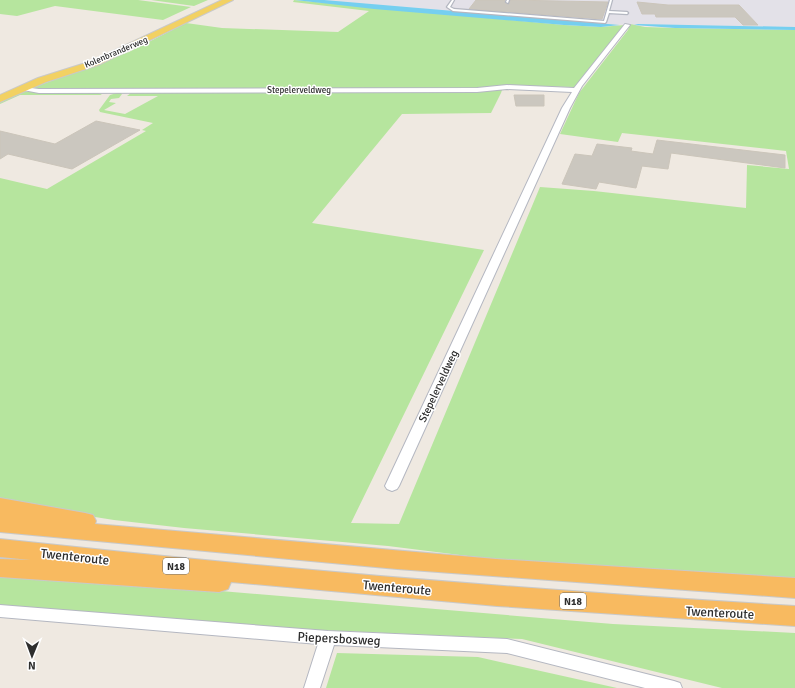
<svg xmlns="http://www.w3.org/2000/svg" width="795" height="688" viewBox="0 0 795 688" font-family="Signika,sans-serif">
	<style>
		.industrial { fill: #e3e1e8 }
		.green { fill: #b6e59e }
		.water { fill: #75cff0 }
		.building { fill: #cbc7bf; stroke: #cbc5ba }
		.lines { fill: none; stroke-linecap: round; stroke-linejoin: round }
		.service-casing { stroke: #b4b7c1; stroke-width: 2.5 }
		.minor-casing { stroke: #b4b7c1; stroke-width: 2 }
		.primary-casing { stroke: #c9c9c9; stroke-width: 2 }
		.trunk-casing { stroke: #c9c9c9; stroke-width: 2 }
		.service { fill: #fff; fill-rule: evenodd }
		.minor { fill: #fff; fill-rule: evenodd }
		.primary { fill: #f2d163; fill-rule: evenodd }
		.trunk { fill: #f8ba60; fill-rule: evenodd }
		.labels { text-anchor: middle; stroke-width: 3; stroke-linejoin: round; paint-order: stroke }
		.far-street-label { font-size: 9px; fill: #2e2e2e; stroke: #fff }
		.shield { fill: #fff; stroke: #6d6d6d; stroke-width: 1 }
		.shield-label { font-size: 10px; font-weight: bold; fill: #2e2e2e }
		.street-label { font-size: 11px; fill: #2e2e2e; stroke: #fff }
		.near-street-label { font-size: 13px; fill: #2e2e2e; stroke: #fff }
	</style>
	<rect width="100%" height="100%" fill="#efe9e1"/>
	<path class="industrial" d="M311,0H795V29L678,27L557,22Z"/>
	<path class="green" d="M0,0H138L191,7L163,20L55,6L17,16L0,14Z
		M151,0H208L194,6Z
		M294,0L564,25L601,27L625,25L575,87L514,86L483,88L36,90L32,88L129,52L186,23L222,28L338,32L369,11L293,2Z
		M630,24L645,27L675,28L795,30V581L523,563L388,546L184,528L114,520L0,502V178L47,189L146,131L142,130L153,123L100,112L99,110L110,95L120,92L122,94L119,98L111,99L109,102L116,103L104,110L125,114L158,96H127L132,92L498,89L502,90L501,93L491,113L402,114L312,223L484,250L351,523L399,524L540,187L594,191L746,208L747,165L789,169L786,151L622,133L618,142L560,134L579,93L628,30Z
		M23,92H97L102,95H20L0,104V101Z
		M0,575L115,582L613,624L795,633V688H722L522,639L295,629L0,606Z
		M337,653L478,657L617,688H326Z"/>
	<path class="water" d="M295,0H324L620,25L601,27L564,25L374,9Z
		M638,24L795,27V30L675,28L634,25Z"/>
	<path class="building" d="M476,0H505V2L509,4L510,0L608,2L602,19L469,9Z
		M637,2L668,5H739L758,25H743L735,17H656L655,14H642Z
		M514,95H544V106H516Z
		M96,121L140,130L72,169L8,154L0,159V131L55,144Z
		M657,140L785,155V168L671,153L668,169L642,166L636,188L599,182L596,189L562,184L575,154L592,156L597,144L632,148L631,151L653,154Z"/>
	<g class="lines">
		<defs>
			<path id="service" d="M452,0H454L450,7L454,9L604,21L610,0H612L609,11L627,12L628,13L627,14L609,13L606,22L605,23L453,11L447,7Z
				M507,0H509L508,3L506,2Z"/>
			<path id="minor" d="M625,24L630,25L582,86L570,108L399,486L397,489L392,491L387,489L385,486L562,108L572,92L507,89L477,92L39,93L18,89L21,87L39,89L477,88L507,85L574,88Z
				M0,605L328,631L507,639L674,681L680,683L682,688H645L507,653L334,645L320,688H304L318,644L0,617Z"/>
			<path id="primary" d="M222,0H233L98,65L46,82L0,102V95L38,78L92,61Z"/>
			<path id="trunk" d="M0,498L85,513L93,515L96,521L95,524L496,559L795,578V598L397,569L0,532V514L4,515L0,514Z
				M0,539C265,568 529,590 795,606V626L497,606L231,582L228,589L219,592L0,577V559L31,560L0,557Z"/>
		</defs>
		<use href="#service" class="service-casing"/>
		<use href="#minor" class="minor-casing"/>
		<use href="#primary" class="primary-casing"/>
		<use href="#trunk" class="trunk-casing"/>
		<use href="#service" class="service"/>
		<use href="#minor" class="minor"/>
		<use href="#primary" class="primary"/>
		<use href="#trunk" class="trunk"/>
	</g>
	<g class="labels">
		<g class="far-street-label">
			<text transform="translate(116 52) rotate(-23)" y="3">Kolenbranderweg</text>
			<text x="299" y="93">Stepelerveldweg</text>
		</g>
		<g class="shield">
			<rect x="163" y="558" width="26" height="16" rx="3"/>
			<rect x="560" y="593" width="26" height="16" rx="3"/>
		</g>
		<g class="shield-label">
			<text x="176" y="570">N18</text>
			<text x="573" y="605">N18</text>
		</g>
		<g class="street-label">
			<text transform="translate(438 386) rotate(-65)" y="4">Stepelerveldweg</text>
		</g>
		<g class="near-street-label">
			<text transform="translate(75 556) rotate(6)" y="5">Twenteroute</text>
			<text transform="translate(397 587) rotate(5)" y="5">Twenteroute</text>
			<text transform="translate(720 612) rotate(3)" y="5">Twenteroute</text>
			<text transform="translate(339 638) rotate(3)" y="5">Piepersbosweg</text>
		</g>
	</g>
	<g transform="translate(32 656) rotate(181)" stroke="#ffffff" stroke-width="3" paint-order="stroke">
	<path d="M0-3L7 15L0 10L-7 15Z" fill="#2e2e2e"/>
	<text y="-6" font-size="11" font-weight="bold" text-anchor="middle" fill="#2e2e2e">N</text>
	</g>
</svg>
